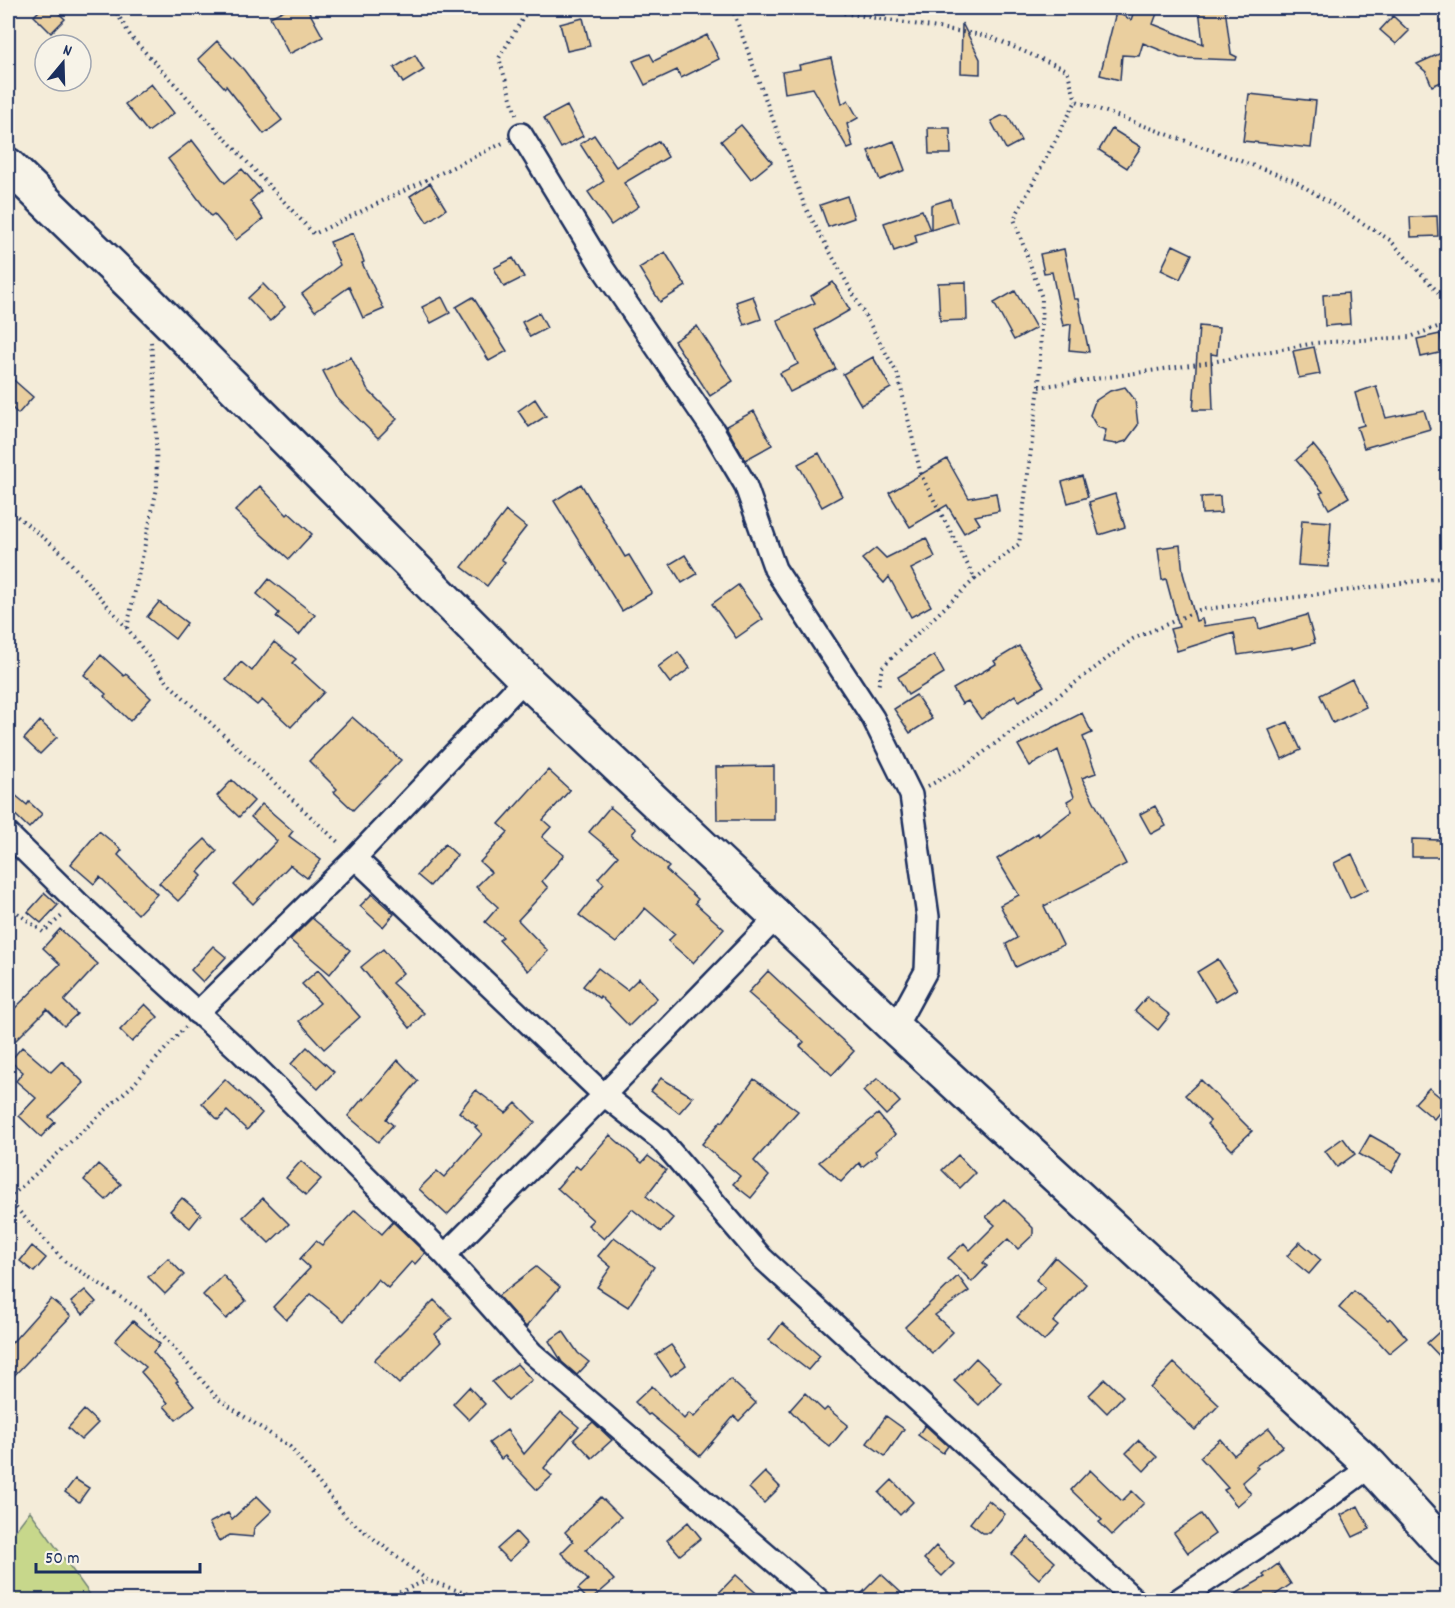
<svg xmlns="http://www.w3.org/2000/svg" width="1455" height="1608" viewBox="0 0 1455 1608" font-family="Dekko,sans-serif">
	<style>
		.green { fill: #c7d78b; stroke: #718374; stroke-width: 1.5 }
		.building { fill: #eacf9f; stroke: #1b2f5e; stroke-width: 1.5 }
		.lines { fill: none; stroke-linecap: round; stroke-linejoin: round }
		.minor-casing { stroke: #1b2f5e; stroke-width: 26 }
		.primary-casing { stroke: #1b2f5e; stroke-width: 38 }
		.path { stroke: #1b2f5e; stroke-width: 4; stroke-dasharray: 1.5 4.5; stroke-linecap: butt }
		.minor { stroke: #f7f3e8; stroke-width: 21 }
		.primary { stroke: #f7f3e8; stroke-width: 33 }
	</style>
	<rect width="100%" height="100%" fill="#f4ecd9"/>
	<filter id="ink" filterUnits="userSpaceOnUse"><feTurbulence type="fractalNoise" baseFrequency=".0167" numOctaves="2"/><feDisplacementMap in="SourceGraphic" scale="12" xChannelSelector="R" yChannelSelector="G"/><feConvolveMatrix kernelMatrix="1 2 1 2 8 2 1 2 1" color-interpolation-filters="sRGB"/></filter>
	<g filter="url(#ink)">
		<path class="green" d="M30,1511L94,1600H8V1540Z"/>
		<path class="building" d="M42,8H53L65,19L51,33L34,16Z
			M288,8H307L323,37L289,54L270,17Z
			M1135,8H1159L1153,24L1203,44L1199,8H1225L1231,54L1237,57L1236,60L1180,58L1143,43L1139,56L1122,55L1120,80L1100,75L1116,12L1131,20Z
			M1393,16L1409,31L1396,44L1380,30Z
			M583,18L590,46L567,51L560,24Z
			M962,23L980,59V74L961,73Z
			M707,35L719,59L681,78L677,70L645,85L633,61L650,54L654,61Z
			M217,41L244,70L282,120L264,134L226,86L225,88L198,59Z
			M1448,50V79L1432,86L1426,72L1417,64Z
			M415,55L424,70L403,83L394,68Z
			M831,58L842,104L848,100L858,118L847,124L853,147L848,149L813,88L785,93L782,72L800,69L799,65Z
			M151,84L174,113L148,132L125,104Z
			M1249,94L1316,101L1311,148L1243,141Z
			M567,106L583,136L561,148L544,118Z
			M1001,116H1008L1021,141L1006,149L991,121Z
			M741,125L772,162L751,179L721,141Z
			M928,128H950L951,154H929Z
			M1112,129L1141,147L1127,168L1099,150Z
			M594,135L616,167L659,141L668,157L624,183L639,206L611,225L588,192L604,181L580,144Z
			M192,140L225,183L242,169L261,191L250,201L263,219L236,240L214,214L211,216L168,159Z
			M894,141L905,170L880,180L868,151Z
			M430,183L446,209L427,222L410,196Z
			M847,196L854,218L828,227L820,205Z
			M950,199L957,222L931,230V205Z
			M922,210L930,230L915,235L917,243L894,251L884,223Z
			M1437,216L1438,236L1411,237L1410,217Z
			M353,233L364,262L362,263L384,309L363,318L349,287L315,311L302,294L340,265L330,242Z
			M1173,245L1192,254L1180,279L1161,270Z
			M1064,249L1074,299H1078L1089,352L1069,350L1071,324L1063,326L1052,272L1044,273L1040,254Z
			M665,252L686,286L660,302L639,268Z
			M513,258L524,277L504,287L494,268Z
			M833,282L850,310L815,330L836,369L790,392L780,373L798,364L777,320L815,303L811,296Z
			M966,282L967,320L940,321L938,283Z
			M263,284L285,307L270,321L248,298Z
			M1015,291L1036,328L1014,340L994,303Z
			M1348,293L1350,324L1325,326L1323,295Z
			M753,296L761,319L744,325L736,302Z
			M442,297L450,313L431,323L422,307Z
			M473,297L507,351L489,361L456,307Z
			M539,313L547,328L530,337L522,322Z
			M697,326L733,381L710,396L674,341Z
			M1199,326L1219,328L1217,355L1211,354L1213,410H1193Z
			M1440,334L1444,352L1421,357L1417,339Z
			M1314,347L1320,374L1299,378L1293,351Z
			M351,357L368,390L397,419L378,438L337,398L323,371Z
			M873,357L891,388L861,405L843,374Z
			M8,375L33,397L18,414L8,404Z
			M1376,386L1386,418L1424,410L1430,429L1364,448L1357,427L1364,425L1355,393Z
			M1125,387L1135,400L1138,425L1126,441L1116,444L1103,442L1106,430L1097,427L1090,415L1095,401L1110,391Z
			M535,399L546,416L529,427L518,411Z
			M754,411L772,445L745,460L726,426Z
			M1313,445L1331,467L1349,497L1329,509L1320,493L1323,492L1296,460Z
			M819,453L842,496L822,507L798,464Z
			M947,459L969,498L996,493L999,511L975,516L980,524L964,533L947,505L910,527L889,493Z
			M1082,476L1088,497L1068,503L1062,482Z
			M581,484L625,557L629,555L652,593L622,611L554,501Z
			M260,486L287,515L289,513L312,534L289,559L235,511Z
			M1115,494L1125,527L1099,535L1089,502Z
			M1220,496L1221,513L1202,514L1201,497Z
			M506,511L526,527L501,559L505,562L487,586L462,567Z
			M1302,520L1331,522L1328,567L1298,565Z
			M926,538L935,557L911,569L931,606L911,617L889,577L884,583L862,559L876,548L886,558Z
			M1180,545L1183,573L1196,621L1202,619L1204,626L1257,618L1259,629L1307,615L1315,643L1292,649V647L1238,655L1234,633L1177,651L1170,629L1179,627L1166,579L1162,580L1158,548Z
			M685,555L697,574L682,583L670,564Z
			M269,579L315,615L299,635L276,617L279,613L257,594Z
			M738,585L763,619L736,638L712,604Z
			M159,602L187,623L175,639L147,617Z
			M274,642L296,659L292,663L324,692L291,727L262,700L257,705L226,680L241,662L252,671Z
			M1019,646L1044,686L1019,701L1015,695L981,719L968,701L962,704L953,689L996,664L994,661Z
			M678,652L690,668L670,683L658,667Z
			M101,655L124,676L126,674L151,698L130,721L104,696L106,694L84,675Z
			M934,655L944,673L908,695L898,677Z
			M1352,679L1366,707L1333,723L1320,695Z
			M916,695L932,719L910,733L894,709Z
			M1082,713L1092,733L1083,737L1096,773L1082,778L1126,864L1044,906L1063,945L1016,967L1006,944L1017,938L1000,905L1019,895L997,859L1038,833L1039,836L1072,811L1067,801L1074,797L1058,750L1030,766L1018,745Z
			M352,717L401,760L353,810L334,792L337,789L309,761Z
			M40,721L57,737L40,754L24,739Z
			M1288,722L1301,750L1282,759L1269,730Z
			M774,766V820H717L716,767Z
			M548,770L570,790L543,820L551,827L542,837L564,855L542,881L548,888L518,920L548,951L528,971L499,940L503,937L485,922L498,907L476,887L491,872L480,862L508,832L499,824Z
			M232,780L254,801L239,817L217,796Z
			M8,789L27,805L29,802L42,814L29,828L8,808Z
			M262,804L293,831L289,836L321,860L307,878L290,865L253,904L234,885L277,841L251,817Z
			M1155,806L1166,826L1151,834L1140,814Z
			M610,807L636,829L632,834L669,867L666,870L698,899L695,903L724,929L693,963L668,941L675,934L645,908L616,943L579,915L604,884L598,878L618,856L589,832Z
			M99,831L122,850L118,855L157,894L138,914L100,877L94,884L71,864Z
			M205,839L217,851L198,872L202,876L178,901L159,883Z
			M1412,839L1440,840V857H1412Z
			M445,844L457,855L430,886L417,875Z
			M1352,854L1368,889L1350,898L1334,863Z
			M45,893L58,905L41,923L28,912Z
			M372,894L394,914L383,927L360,906Z
			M312,918L350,950L330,974L290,940Z
			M60,929L98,964L64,1001L77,1014L64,1026L47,1009L8,1048V1015L60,964L43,948Z
			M213,946L226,957L203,982L191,970Z
			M383,949L403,973L392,983L424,1013L410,1028L361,967Z
			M1218,959L1237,989L1216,1002L1197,972Z
			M598,968L627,990L639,978L657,998L629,1026L600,996L599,998L583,986Z
			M318,970L360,1017L324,1049L299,1021L320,1003L302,984Z
			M768,971L854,1051L832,1075L800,1046L804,1042L748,993Z
			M1147,997L1170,1015L1158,1030L1135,1011Z
			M145,1004L158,1017L132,1042L120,1030Z
			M22,1047L51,1072L62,1061L84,1083L49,1117L55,1122L41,1137L19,1116L36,1098L16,1081L23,1072L10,1061Z
			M307,1047L334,1072L318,1089L291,1064Z
			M398,1060L418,1081L386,1119L393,1125L378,1142L348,1116L363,1098L364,1100Z
			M661,1078L693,1097L679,1113L651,1091Z
			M878,1078L900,1102L886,1115L863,1091Z
			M225,1079L262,1113L247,1130L227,1111L218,1120L202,1103Z
			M754,1079L798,1111L754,1161L769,1176L751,1198L733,1184L740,1176L702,1144L721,1121L723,1122Z
			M1201,1080L1252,1131L1232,1150L1207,1124L1210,1121L1185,1095Z
			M1429,1088L1447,1103L1434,1119L1415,1103Z
			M476,1090L506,1113L516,1103L535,1122L447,1215L419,1189L437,1171L444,1177L482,1134L475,1127L477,1126L459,1112Z
			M878,1114L895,1135L875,1151L877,1155L862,1167L859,1163L841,1182L819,1162Z
			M610,1135L642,1163L648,1156L666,1170L646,1196L673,1218L661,1232L632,1209L604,1239L588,1225L593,1220L557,1188L576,1166L580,1169Z
			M1370,1135L1402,1153L1392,1172L1359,1154Z
			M1343,1138L1355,1154L1337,1167L1325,1151Z
			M958,1155L975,1173L960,1188L942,1170Z
			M301,1161L321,1179L306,1195L286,1178Z
			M98,1164L121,1184L106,1200L84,1180Z
			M182,1198L201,1214L190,1228L170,1211Z
			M263,1198L289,1224L269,1243L243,1217Z
			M1004,1199L1033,1228V1235L1018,1249L1008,1239L983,1263L987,1266L972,1282L948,1258L964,1243L970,1250L995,1225L986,1217Z
			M355,1210L382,1234L393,1222L425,1253L415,1264L412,1261L388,1288L378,1279L344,1321L311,1294L286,1320L273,1307L310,1268L300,1259L316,1241L322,1245Z
			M614,1237L654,1267L628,1307L597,1287L611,1267L598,1256Z
			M1300,1242L1321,1260L1309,1274L1287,1256Z
			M32,1246L46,1258L34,1272L20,1261Z
			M1055,1257L1086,1284L1053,1322L1058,1326L1044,1341L1017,1317L1045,1288L1036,1280Z
			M168,1258L184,1275L165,1294L148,1277Z
			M536,1267L560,1287L526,1327L498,1296Z
			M223,1275L246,1301L226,1319L203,1295Z
			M958,1276L969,1291L935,1315L953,1332L932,1353L905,1327Z
			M85,1290L96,1302L83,1314L71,1302Z
			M1354,1291L1388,1320L1390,1318L1407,1338L1389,1353L1378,1341L1339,1308Z
			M51,1299L71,1316L8,1382V1347Z
			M434,1300L452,1318L435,1334L441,1342L399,1384L374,1360Z
			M133,1321L160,1344L153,1352L178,1381L176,1382L195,1405L176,1420L164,1406L168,1403L141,1372L146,1367L115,1341Z
			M782,1323L820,1356L808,1370L769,1340Z
			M1448,1324V1365L1427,1343Z
			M563,1331L578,1353L589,1362L577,1375L562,1362L549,1341Z
			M671,1345L686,1365L671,1376L656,1355Z
			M976,1358L1001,1382L979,1405L954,1381Z
			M1174,1363L1219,1405L1195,1430L1150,1388Z
			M517,1364L532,1380L508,1400L492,1382Z
			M730,1379L756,1403L739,1421L734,1416L700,1456L650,1414L648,1415L635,1402L652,1386L684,1419L689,1413L694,1417Z
			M1105,1379L1123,1396L1107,1413L1089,1395Z
			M469,1387L485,1404L469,1420L453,1404Z
			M805,1393L824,1411L827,1408L848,1425L830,1447L809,1430L790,1410Z
			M84,1410L98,1423L81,1440L68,1428Z
			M561,1412L579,1427L544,1468L552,1476L537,1490L505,1456L501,1459L489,1443L507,1430L524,1454Z
			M886,1416L904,1429L885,1456L867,1443Z
			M593,1422L612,1440L592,1458L574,1439Z
			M925,1425L948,1446L943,1453L918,1435Z
			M1269,1428L1283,1446L1256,1466L1258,1468L1242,1482L1251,1494L1237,1506L1224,1490L1228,1488L1200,1457L1220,1439L1234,1455Z
			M1139,1440L1157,1457L1144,1471L1126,1453Z
			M1090,1470L1122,1501L1132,1491L1144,1503L1112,1535L1099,1522L1102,1520L1071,1490Z
			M765,1472L780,1487L764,1503L749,1488Z
			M75,1479L89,1488L79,1502L65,1492Z
			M892,1480L913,1502L900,1515L879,1493Z
			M257,1496L272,1511L254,1528L253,1537L230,1535L219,1541L209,1523L228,1513L232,1519Z
			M601,1497L621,1517L586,1550L614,1580L591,1600H588L578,1589L588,1580L561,1553L573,1541L565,1532Z
			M988,1500L1005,1514L990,1533H983L970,1523Z
			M1358,1506L1370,1529L1353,1537L1341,1515Z
			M1201,1514L1215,1534L1188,1553L1174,1533Z
			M688,1522L701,1538L680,1555L667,1540Z
			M516,1532L527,1544L509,1561L497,1549Z
			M1028,1537L1055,1562L1039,1579L1012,1554Z
			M936,1546L954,1564L942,1576L924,1559Z
			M1278,1564L1291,1584L1268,1600H1225L1265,1577L1263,1575Z
			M881,1574L909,1600H855Z
			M736,1575L764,1600H712Z"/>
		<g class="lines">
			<defs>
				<path id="minor" d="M521,134L602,267L713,430L745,484L775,569L873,718L911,795L928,917L926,971L895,1028
					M8,834L78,903L242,1053L445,1255L532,1353L819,1600
					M355,858L604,1095L660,1139L762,1258L1135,1600
					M197,1013L355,858L525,679
					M445,1255L604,1095L777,917
					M1178,1600L1288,1527L1371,1466"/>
				<path id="primary" d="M8,165L148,301L525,679L895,1028L1371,1466L1448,1550"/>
			</defs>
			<use href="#minor" class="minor-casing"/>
			<use href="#primary" class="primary-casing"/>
			<path class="path" d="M114,8L131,37L314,234L503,143
				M732,8L805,207L898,375L921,475L975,579L882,667L878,688
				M833,8L844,13L988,36L1067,70L1076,101
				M516,115L499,58L529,8
				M1039,387L1212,362L1315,343L1410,337L1448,323
				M8,509L61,552L127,628L168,683L340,844
				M975,579L1019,544L1039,387L1042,298L1014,219L1076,101L1293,180L1390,240L1448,303
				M127,628L157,488L155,390L151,342
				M928,786L967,765L1133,639L1199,610L1448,577
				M8,906L43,932L62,916
				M8,1199L64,1261L142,1311L218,1399L290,1447L347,1518L427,1580L485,1600
				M8,1199L133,1085L185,1027
				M383,1600L427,1580"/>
			<use href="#minor" class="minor"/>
			<use href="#primary" class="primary"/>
		</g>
	</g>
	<rect width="1455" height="1608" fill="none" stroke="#f7f3e8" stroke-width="30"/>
	<rect x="15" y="15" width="1425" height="1578" fill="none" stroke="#1b2f5e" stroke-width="2" filter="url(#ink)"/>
	<g transform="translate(63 63) rotate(19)"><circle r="28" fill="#f7f3e8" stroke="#9fa5b1" stroke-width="1.5"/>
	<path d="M0-4.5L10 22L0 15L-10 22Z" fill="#1b2f5e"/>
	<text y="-9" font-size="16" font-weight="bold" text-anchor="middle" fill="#1b2f5e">N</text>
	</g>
	<path d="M36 1563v9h164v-9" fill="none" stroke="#1b2f5e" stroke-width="3"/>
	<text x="45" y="1563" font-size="18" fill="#1b2f5e" stroke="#f7f3e8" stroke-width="4.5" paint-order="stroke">50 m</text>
</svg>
